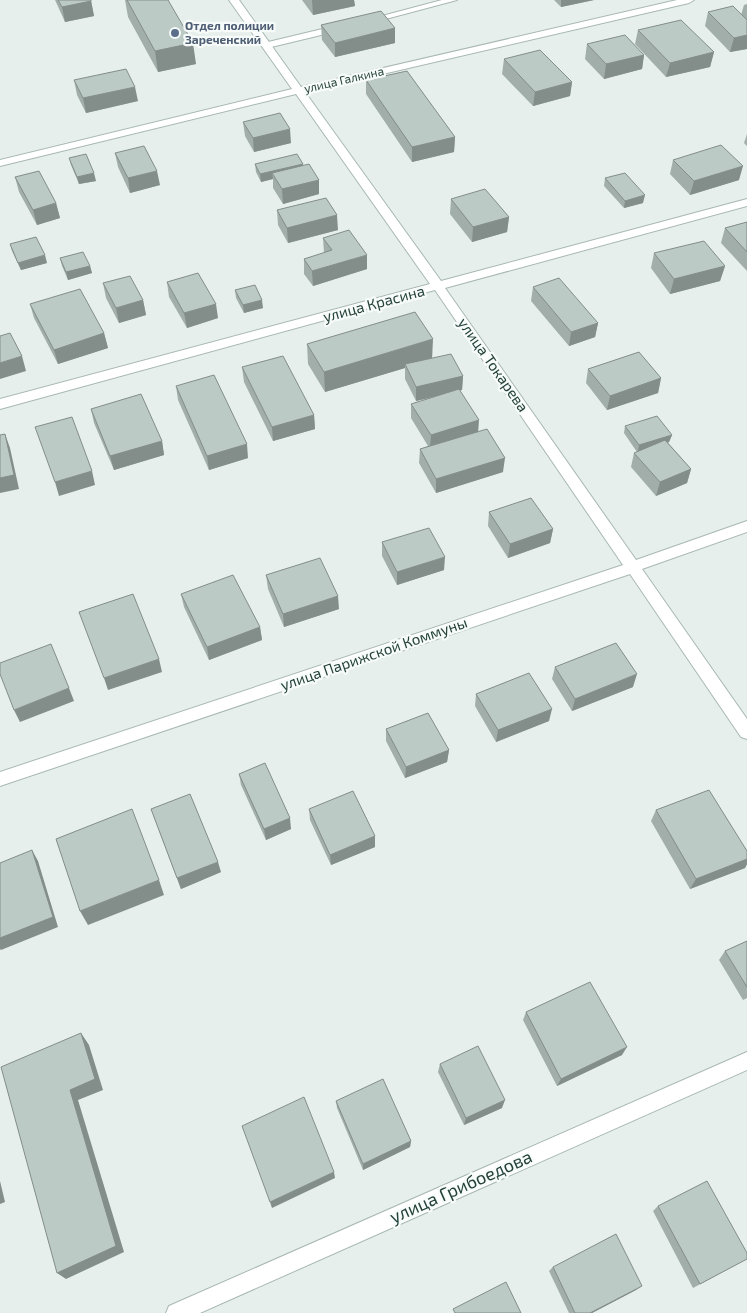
<svg xmlns="http://www.w3.org/2000/svg" width="747" height="1313" viewBox="0 0 747 1313" font-family="'Exo 2',sans-serif">
	<style>
		.lines { fill: none; stroke-linecap: round; stroke-linejoin: round }
		.lane-casing { stroke: #a8b8b2; stroke-width: 2 }
		.street-casing { stroke: #a8b8b2; stroke-width: 2 }
		.lane { fill: #fff; fill-rule: evenodd }
		.street { fill: #fff; fill-rule: evenodd }
		.wall { fill: #a1aea9 }
		.shaded-wall { fill: #838d89 }
		.building { fill: #bbcac4; stroke: #838d89 }
		.service-dot { fill: #5c6f8a; stroke: #f7fbf9; stroke-width: 2 }
		.labels { text-anchor: middle; stroke-width: 4.5; stroke-linejoin: round; paint-order: stroke }
		.far-service-label { font-size: 12px; font-weight: bold; fill: #4e5e75; stroke: #f7fbf9; text-anchor: start }
		.far-street-label { font-size: 12px; fill: #24423a; stroke: #f7fbf9 }
		.street-label { font-size: 15px; fill: #24423a; stroke: #f7fbf9 }
		.near-street-label { font-size: 18px; fill: #24423a; stroke: #f7fbf9 }
	</style>
	<rect width="100%" height="100%" fill="#e6efeb"/>
	<g class="lines">
		<defs>
			<path id="lane" d="M442,0H457L367,24L363,21Z
				M339,25L343,28L342,30L267,48L262,45L264,43Z"/>
			<path id="street" d="M229,0H239L301,87L677,0H694L689,3L305,92L441,281L747,199V206L445,288L636,560L747,521V532L642,569L747,719V739L741,737L630,574L0,786V772L623,565L435,290L0,409V399L430,284L296,94L0,166V160L292,89Z
				M747,1052V1070L200,1313H166L169,1306Z"/>
		</defs>
		<use href="#lane" class="lane-casing"/>
		<use href="#street" class="street-casing"/>
		<use href="#lane" class="lane"/>
		<use href="#street" class="street"/>
	</g>
	<path class="wall" d="M55,0H91L94,16L65,22Z
		M125,0H168L196,64L158,72L128,17Z
		M302,0H354L355,6L313,15Z
		M554,0H594L561,7Z
		M747,4V49L730,52L705,26L708,12L741,15L744,5Z
		M321,25L395,28V43L335,57L322,40Z
		M638,30L714,52L710,67L666,77L635,44Z
		M587,44L644,55L642,69L604,79L585,59Z
		M504,59L572,82L570,96L533,106L502,74Z
		M74,80L138,101L86,113L77,95Z
		M366,80L455,137L454,152L412,162L366,94Z
		M243,122L291,143L254,152L245,136Z
		M747,134V146L744,143Z
		M115,153L160,185L130,193L118,167Z
		M69,158L96,181L79,184L71,165Z
		M673,160L739,180L690,195L670,174Z
		M255,164H303V165L319,194L283,204L273,188V179L261,182L256,172Z
		M15,177L56,203L60,218L37,225L19,192Z
		M605,178L643,203L624,208L604,186Z
		M451,199L509,217L507,232L472,242L450,214Z
		M277,210L338,230L288,243L278,225Z
		M747,222V271L721,243L725,228Z
		M323,238L367,269L313,286L304,274V259L324,253Z
		M10,244L47,263L21,270L12,251Z
		M654,253L725,266L720,281L670,294L651,268Z
		M60,258L90,266L92,273L68,280L62,266Z
		M167,282L218,318L187,328L169,297Z
		M103,283L143,300L146,315L119,323L106,298Z
		M533,287L598,323L595,337L569,346L531,301Z
		M235,290L263,308L244,313L236,298Z
		M30,304L104,333L108,348L58,364L34,318Z
		M307,344L432,358L463,376L462,390H459L478,432L503,472L436,493L419,463L420,449L428,446L411,418V404L442,395L416,401L405,379V368L325,392L308,364Z
		M242,367L314,415L315,429L273,441L244,382Z
		M588,369L661,378L658,393L607,410L586,383Z
		M176,386L248,458L209,470L178,400Z
		M91,409L162,441L164,455L114,470L94,423Z
		M625,426L672,435L669,442L668,443L691,469L687,483L656,496L631,467L634,453L637,452L624,433Z
		M489,512L553,529L550,543L508,558L488,526Z
		M382,542L444,570L397,585L382,556Z
		M266,575L339,609L284,627L268,589Z
		M181,594L260,627L262,640L209,660L184,607Z
		M555,667L633,687L572,711L552,679Z
		M476,694L549,721L496,742L475,706Z
		M386,729L449,750L447,762L405,778L386,741Z
		M239,774L291,829L266,840L241,785Z
		M151,809L221,872L181,889Z
		M309,809L375,836V847L331,865L310,820Z
		M656,810L747,851V864L745,868L690,889L651,821Z
		M747,941V998L743,1000L719,960L725,951Z
		M526,1012L622,1055L557,1086L523,1020Z
		M440,1064L502,1108L464,1125L438,1072Z
		M336,1101L411,1141L410,1147L363,1170L337,1108Z
		M658,1206L747,1259L693,1288L653,1211Z
		M553,1267L636,1290L592,1313H569L549,1271Z"/>
	<path class="shaded-wall" d="M312,0H354L355,6L313,15Z
		M561,0H594L561,7Z
		M91,1L94,16L65,22L62,7Z
		M395,28V43L335,57V43Z
		M747,35V49L730,52L734,38Z
		M193,43L196,64L158,72L155,51Z
		M714,52L710,67L666,77L670,63Z
		M644,55L642,69L604,79L606,64Z
		M572,82L570,96L533,106L535,92Z
		M135,87L138,101L86,113L83,98Z
		M290,129L291,143L254,152L253,138Z
		M455,137L454,152L412,162V147Z
		M303,164L304,171L272,173L273,179L261,182L260,174Z
		M743,166L739,180L690,195L694,181Z
		M157,171L160,185L130,193L128,178Z
		M94,173L96,181L79,184L77,177Z
		M319,180V194L283,204L282,189Z
		M645,195L643,203L624,208L625,201Z
		M56,203L60,218L37,225L33,210Z
		M337,215L338,230L288,243L287,228Z
		M509,217L507,232L472,242L473,227Z
		M45,255L47,263L21,270L18,263Z
		M367,255V269L313,286L312,271Z
		M90,266L92,273L68,280L66,272Z
		M725,266L720,281L670,294L674,279Z
		M143,300L146,315L119,323L116,308Z
		M262,300L263,308L244,313L243,305Z
		M216,304L218,318L187,328L184,313Z
		M598,323L595,337L569,346L571,332Z
		M104,333L108,348L58,364L54,350Z
		M433,339L432,360L405,364V368L325,392L324,372Z
		M22,356L26,371L0,379V363Z
		M463,376L462,390L416,401V387Z
		M661,378L658,393L607,410L610,396Z
		M314,415L315,429L273,441L272,427Z
		M479,420L478,434L430,449L431,435Z
		M5,434L10,448L19,489L0,493V478Z
		M672,435L669,442L638,452L639,445Z
		M162,441L164,455L114,470L110,456Z
		M247,444L248,458L209,470L207,456Z
		M505,458L503,472L436,493V479Z
		M691,469L687,483L656,496L660,482Z
		M92,471L95,485L59,496L55,482Z
		M553,529L550,543L508,558L510,544Z
		M445,557L444,570L397,585V572Z
		M338,596L339,609L284,627L283,614Z
		M260,627L262,640L209,660L207,647Z
		M159,659L162,672L108,690L104,678Z
		M637,674L633,687L572,711L575,699Z
		M69,688L74,701L20,722L14,710Z
		M552,709L549,721L496,742L498,730Z
		M449,750L447,762L405,778L406,767Z
		M290,818L291,829L266,840L264,829Z
		M375,836V847L331,865L330,855Z
		M32,850L38,861L58,927L1,950L0,949V938Z
		M747,859V864L745,868L690,889L696,879Z
		M218,862L221,872L181,889L177,878Z
		M159,880L164,895L88,925L80,911Z
		M81,1033L89,1045L103,1090L78,1100L124,1252L66,1279L57,1273L70,1090Z
		M627,1047L622,1055L557,1086L561,1079Z
		M505,1100L502,1108L464,1125L466,1118Z
		M411,1141L410,1147L363,1170V1164Z
		M334,1172L335,1178L272,1208L270,1202Z
		M0,1181L5,1202L0,1204Z
		M642,1286L636,1290L592,1313H590Z"/>
	<path class="building" d="M58,0H91V1L62,7Z
		M127,0H168L193,43L155,51Z
		M733,6L747,20V35L734,38L708,12Z
		M381,11L395,28L335,43L321,25Z
		M681,20L714,52L670,63L638,30Z
		M625,35L644,55L606,64L587,44Z
		M540,50L572,82L535,92L504,59Z
		M126,69L135,87L83,98L74,80Z
		M407,71L455,137L412,147L366,80Z
		M280,113L290,129L253,138L243,122Z
		M721,145L743,166L694,181L673,160Z
		M144,146L157,171L128,178L115,153Z
		M86,154L94,173L77,177L69,158Z
		M297,154L303,164L260,174L255,164Z
		M309,164L319,180L282,189L272,173Z
		M39,171L56,203L33,210L15,177Z
		M625,173L645,195L625,201L605,178Z
		M485,189L509,217L473,227L451,199Z
		M326,198L337,215L287,228L277,210Z
		M747,222V252L725,228Z
		M349,230L367,255L312,271L304,259L332,250L323,238Z
		M36,237L45,255L18,263L10,244Z
		M704,241L725,266L674,279L654,253Z
		M83,252L90,266L66,272L60,258Z
		M198,273L216,304L184,313L167,282Z
		M130,276L143,300L116,308L103,283Z
		M559,278L598,323L571,332L533,287Z
		M255,285L262,300L243,305L235,290Z
		M80,289L104,333L54,350L30,304Z
		M415,312L433,339L324,372L307,344Z
		M10,333L22,356L0,363V336Z
		M639,352L661,378L610,396L588,369Z
		M451,354L463,376L416,387L405,364Z
		M283,356L314,415L272,427L242,367Z
		M214,375L247,444L207,456L176,386Z
		M459,389L479,420L431,435L411,404Z
		M141,394L162,441L110,456L91,409Z
		M657,416L672,435L639,445L625,426Z
		M72,417L92,471L55,482L35,427Z
		M487,429L505,458L436,479L420,449Z
		M5,434L14,475L0,478V435Z
		M665,440L691,469L660,482L634,453Z
		M531,498L553,529L510,544L489,512Z
		M429,528L445,557L397,572L382,542Z
		M320,558L338,596L283,614L266,575Z
		M233,575L260,627L207,647L181,594Z
		M133,594L159,659L104,678L79,612Z
		M616,643L637,674L575,699L555,667Z
		M51,644L69,688L14,710L0,674V663Z
		M529,673L552,709L498,730L476,694Z
		M428,713L449,750L406,767L386,729Z
		M265,763L290,818L264,829L239,774Z
		M709,790L747,851V859L696,879L656,810Z
		M353,791L375,836L330,855L309,809Z
		M190,794L218,862L177,878L151,809Z
		M132,809L159,880L80,911L56,839Z
		M32,850L53,917L0,938V863Z
		M747,941V987L725,951Z
		M590,982L627,1047L561,1079L526,1012Z
		M81,1033L95,1079L70,1090L116,1246L57,1273L1,1067Z
		M478,1046L505,1100L466,1118L440,1064Z
		M383,1079L411,1141L363,1164L336,1101Z
		M304,1097L334,1172L270,1202L242,1126Z
		M707,1181L747,1253V1259L700,1284L658,1206Z
		M616,1234L642,1286L590,1313H575L553,1267Z
		M506,1282L521,1313H455L453,1309Z"/>
	<circle class="service-dot" cx="175" cy="33" r="5"/>
	<g class="labels">
		<g class="far-service-label">
			<text x="185" y="30">Отдел полиции<tspan x="185" dy="14">Зареченский</tspan></text>
		</g>
		<g class="far-street-label">
			<text transform="translate(344 80) rotate(-13)" y="4">улица Галкина</text>
		</g>
		<g class="street-label">
			<text transform="translate(374 304) rotate(-15)" y="5">улица Красина</text>
			<text transform="translate(493 365) rotate(55)" y="5">улица Токарева</text>
			<text transform="translate(374 654) rotate(-19)" y="5">улица Парижской Коммуны</text>
		</g>
		<g class="near-street-label">
			<text transform="translate(461 1187) rotate(-24)" y="6">улица Грибоедова</text>
		</g>
	</g>
</svg>
